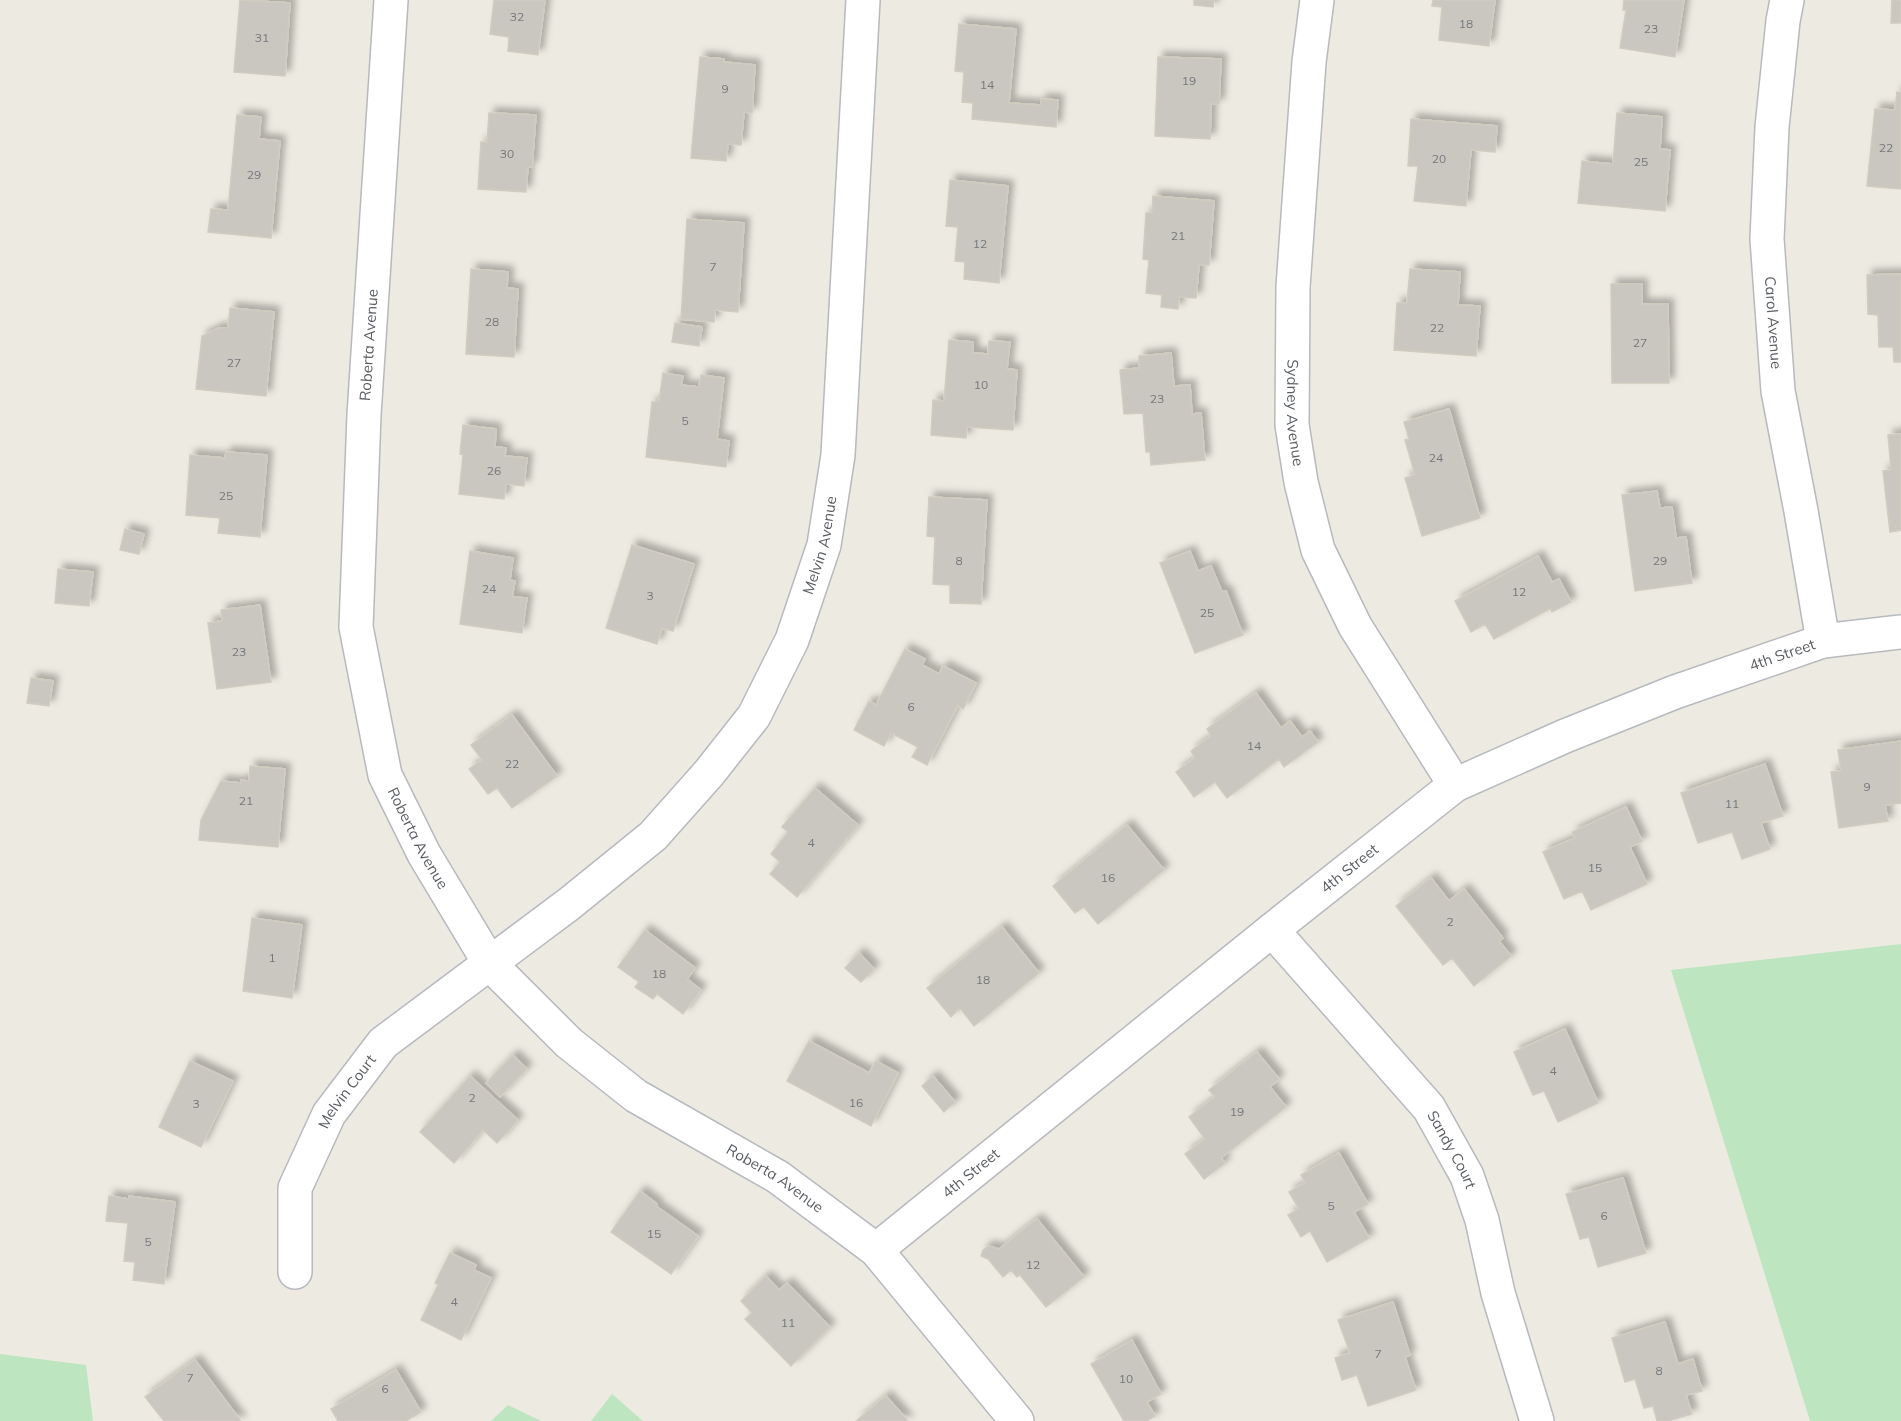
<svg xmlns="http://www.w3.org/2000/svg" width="1901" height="1421" viewBox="0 0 1901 1421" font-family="Mulish,sans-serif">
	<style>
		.green { fill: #bde5bf }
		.building { fill: #c9c7c0; stroke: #d1ccbf; stroke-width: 1.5; filter: url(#shadow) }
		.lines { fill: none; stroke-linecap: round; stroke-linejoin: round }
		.minor-casing { stroke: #b6b9be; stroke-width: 36 }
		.minor { stroke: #fff; stroke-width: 33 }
		.labels { text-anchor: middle; stroke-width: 6; stroke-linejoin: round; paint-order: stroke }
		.number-label { font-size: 12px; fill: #75787a }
		.street-label { font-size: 15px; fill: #595d62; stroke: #fff }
	</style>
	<defs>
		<filter id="shadow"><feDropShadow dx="5.5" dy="-5.5" stdDeviation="3" flood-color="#0004"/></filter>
	</defs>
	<rect width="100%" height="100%" fill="#edebe1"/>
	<path class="green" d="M1901,944V1421H1810L1671,970Z
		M0,1354L86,1365L93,1421H0Z
		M612,1394L643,1421H591Z
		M508,1405L541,1421H491Z"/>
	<path class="building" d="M240,0L290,3L285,76L234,72Z
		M494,0H545L538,55L508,51L509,37L490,34Z
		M1194,0H1214L1213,7L1194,5Z
		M1433,0H1495L1489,46L1439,40L1442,7L1432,6Z
		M1624,0H1684L1675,57L1620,48L1626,10H1623Z
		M1892,0H1901V23H1891Z
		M959,24L1016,29L1009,103L1041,105V99L1058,100L1056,127L972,119L973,103L962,102L964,72L955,71Z
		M700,57L724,59V62L755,65L752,113L744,112L741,145L728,144L726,161L691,158Z
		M1158,57L1221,59L1219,104H1211L1210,139L1155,136Z
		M1897,92L1901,93V189L1867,186L1875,109L1895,110Z
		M489,113L536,115L532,167L528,166L526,192L478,189L481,142L487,143Z
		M1617,113L1662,117L1660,149L1670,150L1665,211L1578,203L1582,161L1613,164Z
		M237,115L261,117L259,139L280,141L271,238L208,232L211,209L228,210Z
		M1411,119L1497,126L1495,152L1471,150L1466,206L1414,201L1418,166H1408Z
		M950,180L1008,186L999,283L964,279L965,262L955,261L958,227L946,226Z
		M1153,196L1214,201L1209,265H1199L1196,298L1179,297L1178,309L1161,307L1162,295L1146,293L1149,260L1143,259L1146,213H1152Z
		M687,219L744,223L738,312L715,310L714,322L681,319Z
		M471,269L508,272L507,288L518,289L514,357L466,354Z
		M1410,269L1460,272L1458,305L1480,306L1476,356L1394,350L1397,303H1407Z
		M1901,274V362H1894L1893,347H1879L1878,315L1868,314L1867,275Z
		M1611,284H1642V304H1668L1669,383H1612Z
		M230,308L274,312L266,396L196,389L202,336L219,328H228Z
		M675,323L702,327L699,346L672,342Z
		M949,340L973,342V353L988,354L989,341L1010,342L1007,369L1017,370L1013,430L967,427L966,438L931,435L933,400L944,401Z
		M1171,353L1174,386L1190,385L1192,414L1201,413L1205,460L1151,465L1150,452H1146L1143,413L1124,414L1120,370L1139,368V356Z
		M663,373L683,376L681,385L699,387L701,375L724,378L717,439L729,441L726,467L646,457L652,402H659Z
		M1449,409L1480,518L1422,536L1405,478L1415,475L1405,440L1409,439L1404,422Z
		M463,425L496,429L495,447L506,448L505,456L527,458L524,486L506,484L504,499L459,494L463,455L460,454Z
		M1901,434V530L1890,532L1883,471L1891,470L1888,435Z
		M226,452L267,455L260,537L218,533L220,518L186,515L190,455L225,458Z
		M1657,491L1660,508L1672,507L1676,538L1686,537L1692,583L1635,591L1622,495Z
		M929,497L987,500L981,604L950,603V585L933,584L935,537L927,536Z
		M125,529L144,534L139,554L120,550Z
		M632,545L694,564L673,631L662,628L657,644L606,628Z
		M470,551L513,558L510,580L515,581L512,597L527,598L522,633L460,624Z
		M1190,551L1198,571L1211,566L1222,592L1226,591L1243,635L1195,653L1160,563Z
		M1538,556L1552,582L1559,579L1571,602L1552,612L1551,608L1494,639L1485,624L1471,632L1455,601Z
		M58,569L93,572L89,606L55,603Z
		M260,605L271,682L217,689L208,623L222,621L221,610Z
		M905,649L925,659L922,665L939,674L943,666L976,683L963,709L958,705L927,765L912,757L918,747L891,733L884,746L854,730L869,701L876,705Z
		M31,678L53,681L49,706L27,703Z
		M1256,693L1281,728L1290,721L1302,737L1310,731L1318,742L1284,767L1279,759L1227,798L1215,782L1194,797L1176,772L1195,758L1191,751L1211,736L1207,729Z
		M512,715L557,776L512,808L497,788L488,794L469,769L482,760L471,745Z
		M1901,741V803L1885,805L1888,821L1839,828L1831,772L1841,771L1838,750Z
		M1765,764L1783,816L1761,823L1770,849L1742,859L1732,832L1698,843L1681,793Z
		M250,766L285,769L278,847L199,840L201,820L221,781L241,783V780L249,781Z
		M815,788L858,825L797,897L770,874L780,862L771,854L788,832L782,827Z
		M1626,807L1642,841L1630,847L1647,884L1591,910L1582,891L1564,899L1543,852L1575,838L1572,832Z
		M1127,825L1164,870L1098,924L1084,907L1075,913L1053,886Z
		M1431,878L1449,901L1464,889L1503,938L1499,941L1511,956L1474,986L1452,958L1443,965L1396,906Z
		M252,918L302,925L292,998L243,991Z
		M1002,927L1039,973L974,1026L960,1008L951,1017L927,988Z
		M645,930L695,968L687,979L701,990L683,1014L657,994L653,999L635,987L639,982L618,967Z
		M859,953L874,969L861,982L845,968Z
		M1565,1029L1598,1103L1558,1122L1544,1091L1533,1095L1514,1052Z
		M809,1041L869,1073L876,1061L898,1073L871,1126L787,1081Z
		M1257,1052L1279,1079L1270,1087L1286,1107L1221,1158L1225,1163L1204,1179L1185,1154L1205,1139L1189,1117L1215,1097L1209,1090Z
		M513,1055L527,1069L500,1097L486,1083Z
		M190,1061L233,1081L201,1147L159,1127Z
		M470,1076L518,1120L497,1143L483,1130L454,1163L420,1132Z
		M933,1076L955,1102L944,1112L922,1086Z
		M1339,1153L1368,1204L1354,1212L1369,1238L1327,1262L1310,1231L1301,1237L1288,1215L1299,1209L1289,1192L1305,1183L1301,1175Z
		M1623,1178L1646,1253L1598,1267L1589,1237L1580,1239L1566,1194Z
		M640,1191L657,1204L656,1206L698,1236L671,1274L611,1232Z
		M109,1196L129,1199V1196L175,1202L164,1284L133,1280L135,1262L124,1261L128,1223L106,1221Z
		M1037,1219L1084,1277L1046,1307L1020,1275L1017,1277L1011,1270L1003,1277L988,1259L981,1256L983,1250L989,1246L999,1249Z
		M450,1253L476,1265L474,1270L491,1278L461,1340L421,1320L438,1285L435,1283Z
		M766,1276L779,1290L787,1283L830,1327L791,1366L745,1319L752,1313L741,1301Z
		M1393,1302L1410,1355L1405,1357L1416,1390L1368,1406L1357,1375L1342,1380L1335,1358L1350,1353L1338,1320Z
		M1665,1322L1678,1364L1693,1359L1702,1391L1686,1395L1692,1414L1668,1421H1657L1653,1406L1644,1408L1635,1379L1625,1382L1612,1338Z
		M1132,1340L1161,1394L1147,1402L1155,1416L1147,1421H1124L1091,1364Z
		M195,1360L241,1421H164L145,1397Z
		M396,1370L421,1412L406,1421H338L331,1409Z
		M886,1396L908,1421H856Z"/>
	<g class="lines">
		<defs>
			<g id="minor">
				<path id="s1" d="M391,0L364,415L356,627L385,775L424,854L490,964L569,1043L636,1096L778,1177L876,1250L1017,1421"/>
				<path id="s2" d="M1317,0L1309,62L1293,287L1292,425L1301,482L1318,550L1355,626L1455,785"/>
				<path id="s3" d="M1787,0L1783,21L1772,127L1767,239L1778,391L1801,511L1823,641"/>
				<path id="s4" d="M1272,930L1429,1108L1467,1176L1482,1220L1498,1293L1537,1421"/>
				<path id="s5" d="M876,1250L1272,930L1455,785L1565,736L1675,692L1823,641L1901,632"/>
				<path id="s6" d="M295,1272V1188L329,1114L383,1043L569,904L653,836L709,773L754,716L792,640L824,545L838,455L863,0"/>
			</g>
		</defs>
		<use href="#minor" class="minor-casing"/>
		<use href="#minor" class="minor"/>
	</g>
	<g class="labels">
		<g class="number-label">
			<text x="517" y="21">32</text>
			<text x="1466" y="28">18</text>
			<text x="1651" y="33">23</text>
			<text x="262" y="42">31</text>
			<text x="1189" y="85">19</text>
			<text x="987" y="89">14</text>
			<text x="725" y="93">9</text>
			<text x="1886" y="152">22</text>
			<text x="507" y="158">30</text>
			<text x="1439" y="163">20</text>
			<text x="1641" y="166">25</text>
			<text x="254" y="179">29</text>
			<text x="1178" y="240">21</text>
			<text x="980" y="248">12</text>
			<text x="713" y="271">7</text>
			<text x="492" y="326">28</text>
			<text x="1437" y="332">22</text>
			<text x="1640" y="347">27</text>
			<text x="234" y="367">27</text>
			<text x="981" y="389">10</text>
			<text x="1157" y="403">23</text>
			<text x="685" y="425">5</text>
			<text x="1436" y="462">24</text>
			<text x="494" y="475">26</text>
			<text x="226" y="500">25</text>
			<text x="959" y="565">8</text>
			<text x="1660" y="565">29</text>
			<text x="489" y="593">24</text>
			<text x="1519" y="596">12</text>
			<text x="650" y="600">3</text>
			<text x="1207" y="617">25</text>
			<text x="239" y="656">23</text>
			<text x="911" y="711">6</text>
			<text x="1254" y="750">14</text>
			<text x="512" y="768">22</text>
			<text x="1867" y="791">9</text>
			<text x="246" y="805">21</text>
			<text x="1732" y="808">11</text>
			<text x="811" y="847">4</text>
			<text x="1595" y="872">15</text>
			<text x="1108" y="882">16</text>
			<text x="1450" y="926">2</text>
			<text x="272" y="962">1</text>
			<text x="659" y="978">18</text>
			<text x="983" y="984">18</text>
			<text x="1553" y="1075">4</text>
			<text x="472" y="1102">2</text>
			<text x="856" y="1107">16</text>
			<text x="196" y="1108">3</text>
			<text x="1237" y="1116">19</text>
			<text x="1331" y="1210">5</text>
			<text x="1604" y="1220">6</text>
			<text x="654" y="1238">15</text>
			<text x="148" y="1246">5</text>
			<text x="1033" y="1269">12</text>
			<text x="454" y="1306">4</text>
			<text x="788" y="1327">11</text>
			<text x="1378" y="1358">7</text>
			<text x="1659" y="1375">8</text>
			<text x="190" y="1382">7</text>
			<text x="1126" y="1383">10</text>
			<text x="385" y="1393">6</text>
		</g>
		<g class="street-label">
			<text dy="5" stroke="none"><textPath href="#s3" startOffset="324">Carol Avenue</textPath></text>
			<text transform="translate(369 345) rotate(-86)" y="5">Roberta Avenue</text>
			<text dy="5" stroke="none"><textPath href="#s2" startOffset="414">Sydney Avenue</textPath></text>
			<text dy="5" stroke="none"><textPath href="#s6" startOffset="936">Melvin Avenue</textPath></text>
			<text dy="5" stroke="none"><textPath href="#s5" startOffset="1095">4th Street</textPath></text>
			<text dy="5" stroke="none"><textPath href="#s1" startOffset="850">Roberta Avenue</textPath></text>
			<text dy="5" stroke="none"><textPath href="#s5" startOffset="608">4th Street</textPath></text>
			<text dy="5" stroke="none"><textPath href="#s6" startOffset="194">Melvin Court</textPath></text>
			<text dy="5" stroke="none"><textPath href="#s4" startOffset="285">Sandy Court</textPath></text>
			<text dy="5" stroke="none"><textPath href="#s5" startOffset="122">4th Street</textPath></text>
			<text dy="5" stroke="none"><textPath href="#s1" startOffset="1354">Roberta Avenue</textPath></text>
		</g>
	</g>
</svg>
